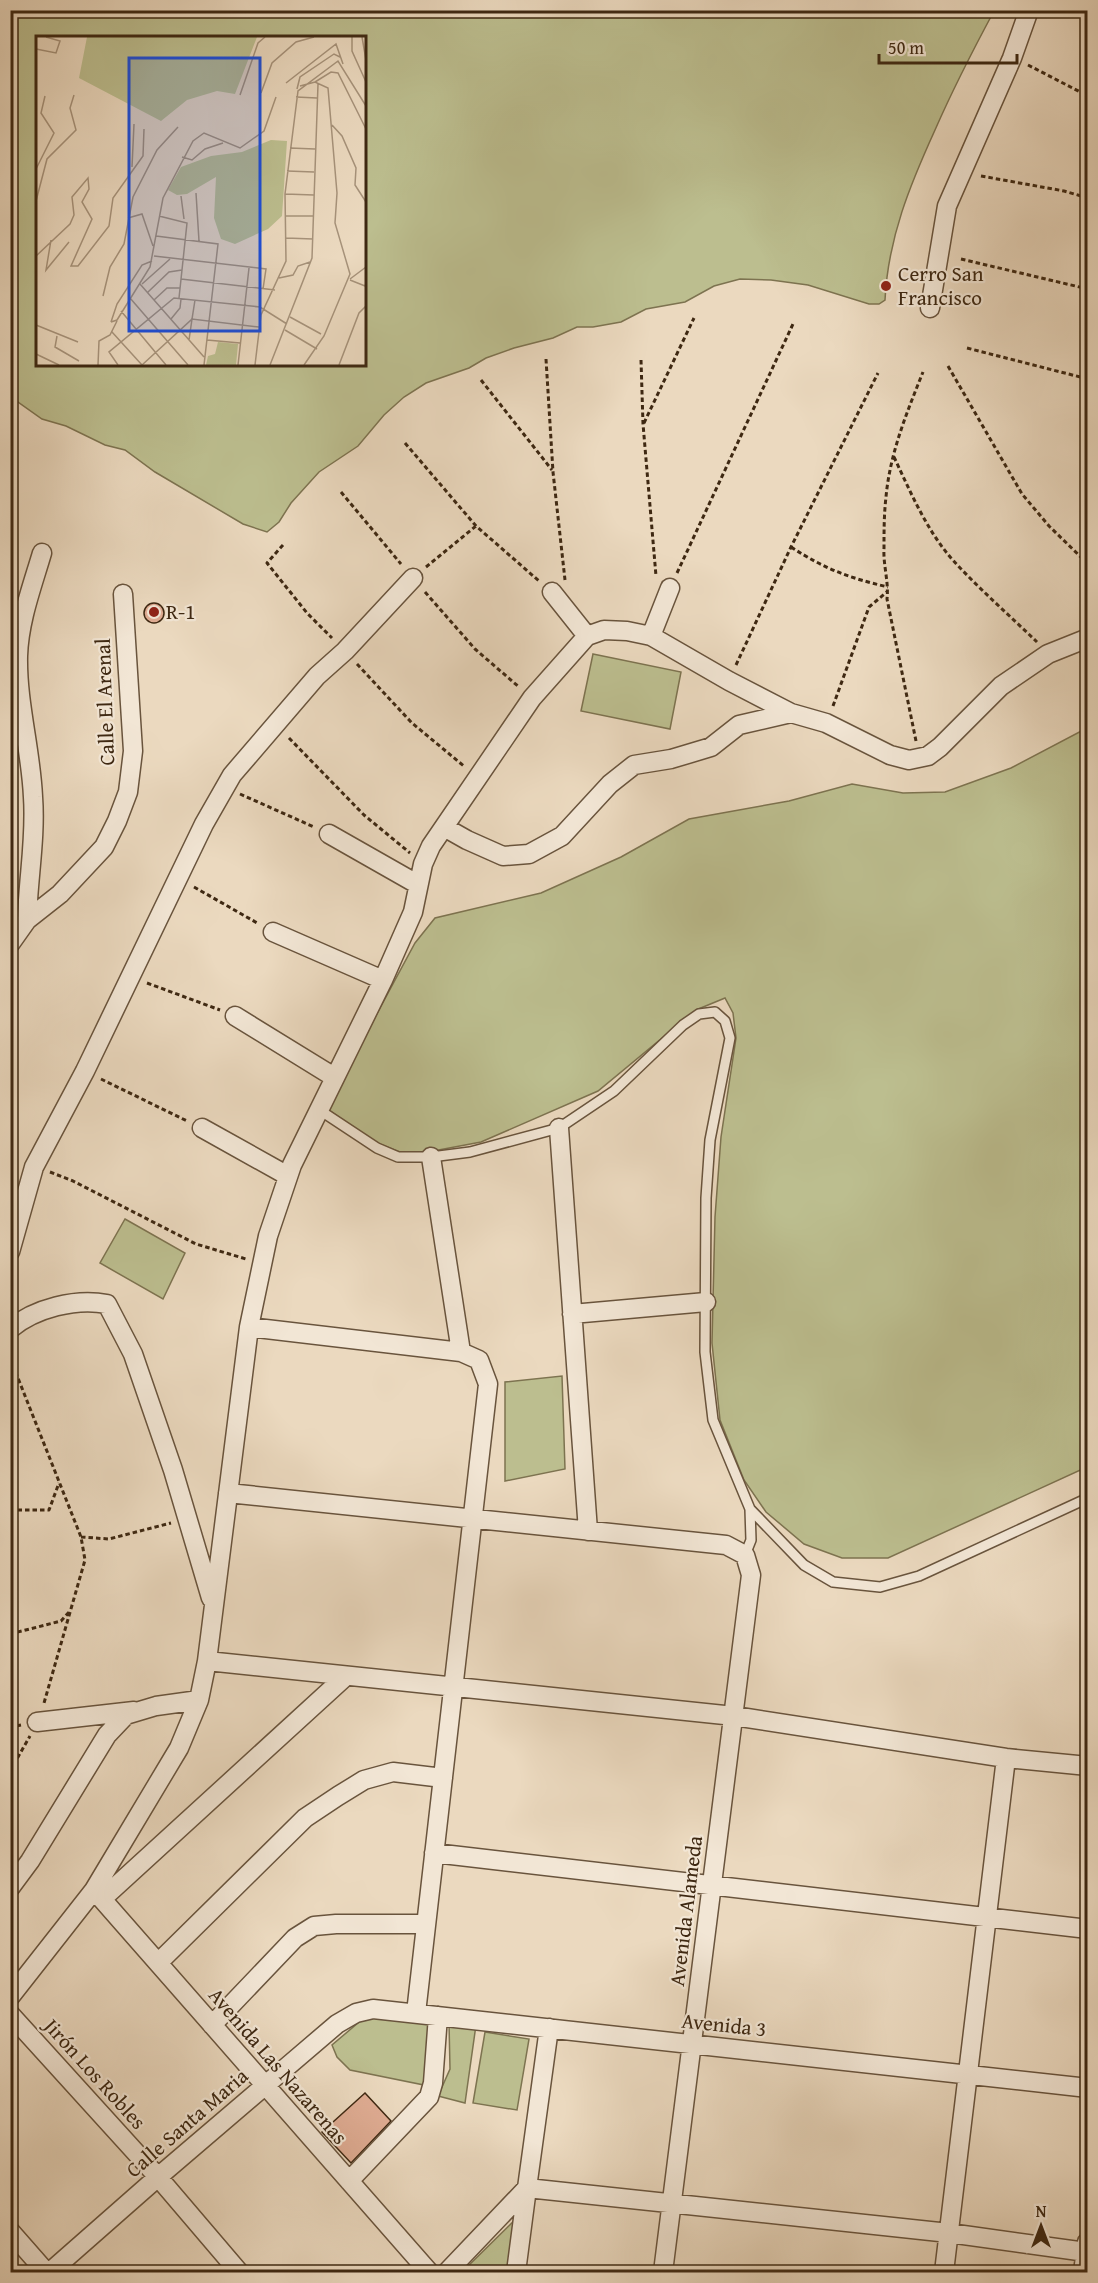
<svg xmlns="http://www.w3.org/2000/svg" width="1098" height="2283" viewBox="0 0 1098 2283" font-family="'Gentium Book Plus',serif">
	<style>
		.green { fill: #bcbe8f; stroke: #7d7350; stroke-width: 1.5; fill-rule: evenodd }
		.building { fill: #dfac93; stroke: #3e2812; stroke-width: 1.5 }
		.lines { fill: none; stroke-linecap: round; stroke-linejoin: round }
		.lane-casing { stroke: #69543d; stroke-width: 12 }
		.street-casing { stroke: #69543d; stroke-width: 21 }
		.path { stroke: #3e2812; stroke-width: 3; stroke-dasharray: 4.5 3; stroke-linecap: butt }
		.lane { stroke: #f2e6d5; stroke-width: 9 }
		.street { stroke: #f2e6d5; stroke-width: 18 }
		.poi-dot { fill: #8f2418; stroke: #f2e6d5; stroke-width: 2 }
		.labels { text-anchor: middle; stroke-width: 4.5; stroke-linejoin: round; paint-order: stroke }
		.poi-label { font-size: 21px; fill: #3e2812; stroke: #f2e6d5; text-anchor: start }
		.street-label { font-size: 21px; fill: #3e2812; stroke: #f2e6d5 }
		.inset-road { fill: none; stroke: #a6927a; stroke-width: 1.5 }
		.view { fill: #1d4ed8; fill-opacity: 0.15; stroke: #1d4ed8; stroke-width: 3 }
		.inset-edge { fill: none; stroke: #3e2812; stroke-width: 3 }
	</style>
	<rect width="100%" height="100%" fill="#ebd9bf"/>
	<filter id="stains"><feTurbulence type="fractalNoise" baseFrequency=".00333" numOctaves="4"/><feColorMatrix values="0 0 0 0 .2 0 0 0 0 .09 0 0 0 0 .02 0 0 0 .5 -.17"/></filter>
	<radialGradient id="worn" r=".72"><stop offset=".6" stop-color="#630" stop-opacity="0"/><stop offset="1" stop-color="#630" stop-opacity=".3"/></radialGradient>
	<path class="green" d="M10,11L11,10L994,11C973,50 953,89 935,130C910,185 888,238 885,300L879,304H869L808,285L771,280L740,279L714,286L685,302L646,309L621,322L593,327H577L553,338L514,348L486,358L469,368L426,383L404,397L384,415L358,446L319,472L291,503L279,522L267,532L243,524L155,472L125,450L105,445L66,426L42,419L11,397ZM38,38H364V364H38Z
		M593,654L681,672L670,729L581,711Z
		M1087,728V1467L888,1558H842L804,1544L766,1512L744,1480L720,1420L712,1343L715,1217L721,1137L736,1038L733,1013L725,998L696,1010L598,1091L481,1142L428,1152H400L377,1143L326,1108L415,943L435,918L541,893L621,857L689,819L789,801L852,784L903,793L945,792L1011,768Z
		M125,1219L185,1253L163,1299L100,1263Z
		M562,1376L565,1469L505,1481V1382Z
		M365,2017L422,2019L431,2027L429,2086L350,2070L337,2057L332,2045Z
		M449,2022L476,2025L465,2103L438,2096L450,2069Z
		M485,2032L529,2039L517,2110L473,2103Z
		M525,2210L513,2272H462Z"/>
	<path class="building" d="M144 613a10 10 0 1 1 20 0a10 10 0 1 1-20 0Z
		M365,2093L391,2121L351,2163L322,2132Z"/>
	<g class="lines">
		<defs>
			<path id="lane" d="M318,1109L377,1148L398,1157H431L470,1152L559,1128L614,1091L683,1025L699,1014L715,1012L725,1021L730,1038L710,1140L706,1198L705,1352L713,1420L750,1509L804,1565L833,1582L880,1587L919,1576L1088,1498
				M745,1555L751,1540L750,1509"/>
			<path id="street" d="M930,308L947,206L1012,58L1029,10
				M552,592L587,636
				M651,636L670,588
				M444,827L467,840L503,856L529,854L562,836L610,784L634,765L671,759L711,747L739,725L791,713
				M329,834L417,884
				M27,920C28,879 36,838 33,797C31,750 17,703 18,656C19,621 32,587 42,553
				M273,932L383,980
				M10,944L27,920L60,894L104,847L117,821L128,792L133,751L123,594
				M235,1016L334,1077
				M202,1128L288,1176
				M559,1128L588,1531
				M431,1157L461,1352
				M10,1252L34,1167L85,1071L204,824L232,775L317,676L345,651L413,578
				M572,1314L706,1302
				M249,1327L461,1352L479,1360L488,1384L416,2013
				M10,1329C35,1308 76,1298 107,1304L133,1354L173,1470L211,1598
				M228,1493L726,1545L745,1555L751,1575L663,2272
				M207,1661L734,1716L1006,1758L1088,1766
				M37,1722L134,1711
				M434,1853L1088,1929
				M10,1888L30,1861L107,1735L126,1715L156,1706L199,1700
				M94,1890L429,2272
				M102,1899L346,1676
				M158,1963L305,1818L338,1796L364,1780L393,1772L443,1778
				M10,1997L94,1890L179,1748L199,1700L207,1661L249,1327L268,1236L292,1165L383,980L413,912L423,864L431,846L532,698L587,636L604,630L627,631L651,636L729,681L791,713L826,723L890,755L909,760L928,756L940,747L1001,686L1048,654L1088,638
				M10,2014L158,2177L239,2272
				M212,2025L295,1938L314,1926L336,1924H426
				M349,2181L429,2097L433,2083L438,2016
				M10,2231L46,2272
				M50,2272L158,2177L337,2024L356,2013L373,2009L1088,2088
				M447,2272L527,2188L549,2028
				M516,2272L527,2188L949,2233L1086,2252
				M944,2272L1006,1758
				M1083,2272L1087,2242"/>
		</defs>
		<use href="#lane" class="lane-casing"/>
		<use href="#street" class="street-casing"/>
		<path class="path" d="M1028,65L1088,96
			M981,176L1064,191L1088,198
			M961,259L1088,289
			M967,348L1088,379
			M546,359L553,472L565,580
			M641,360L643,424L656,576
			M948,366L1022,494L1049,526L1088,564
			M481,380L552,470
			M644,423L694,318
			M405,443L476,526L539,581
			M894,457C910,491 926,529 951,558C977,587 1008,614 1037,642
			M341,492L401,564
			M283,545L267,563L307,613L332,638
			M791,547C825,569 849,578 888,587
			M426,567L476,526
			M677,573L793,324
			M425,592L475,649L519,687
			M357,664L412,723L465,767
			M736,665L791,547L878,373
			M833,706L869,607L888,591
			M289,738L364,815L410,853
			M916,741L887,599C889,582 883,565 884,548C884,531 884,514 886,497C890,453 907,412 923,372
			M240,794L314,827
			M194,887L259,924
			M147,983L220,1010
			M101,1079L187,1121
			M50,1172L73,1181L196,1244L246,1259
			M10,1358L81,1537L85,1560L44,1703
			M10,1510H49L59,1483
			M81,1537L109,1539L171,1523
			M10,1634L61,1621L69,1612
			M10,1727L21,1725
			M10,1771L30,1736"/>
		<use href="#lane" class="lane"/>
		<use href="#street" class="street"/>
	</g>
	<g class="poi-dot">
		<circle cx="886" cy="286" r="6"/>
		<circle cx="154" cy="612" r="6"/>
	</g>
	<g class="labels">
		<g class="poi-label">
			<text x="898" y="281">Cerro San<tspan x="898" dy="24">Francisco</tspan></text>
			<text x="166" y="619">R-1</text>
		</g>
		<g class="street-label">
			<text transform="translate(105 702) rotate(-92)" y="7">Calle El Arenal</text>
			<text transform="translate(686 1911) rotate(-83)" y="7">Avenida Alameda</text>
			<text transform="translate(724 2025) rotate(6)" y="7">Avenida 3</text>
			<text transform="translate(278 2066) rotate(49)" y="7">Avenida Las Nazarenas</text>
			<text transform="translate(95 2074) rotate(48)" y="7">Jirón Los Robles</text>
			<text transform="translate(187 2123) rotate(-41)" y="7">Calle Santa Maria</text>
		</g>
	</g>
	<g transform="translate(36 36)">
		<rect width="330" height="330" fill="#ebd9bf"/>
		<path d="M51,1H221L199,58L181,55L151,64L125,85L43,42ZM235,104L251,105L246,180L232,193L199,208L185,203L178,182L180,141L151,158L141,159L132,154L145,131L175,120L206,116ZM182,306L202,308L200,329H170L172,320L179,318Z" fill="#bcbe8f"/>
		<path class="inset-road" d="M316,1V15L330,46M326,1L330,24M0,13L20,17L24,5L10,1M279,46L295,36L302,37L330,93M250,47L300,8L307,28M264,50L279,46L292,52L301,157L299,187L314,238L288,300L268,329M261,53L264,41L298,18L304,21M225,57L236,27L260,6L278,1M204,59L222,7L229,1M260,61L281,62M296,89L306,100L320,132L319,149L330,166M254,112L279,113M146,121L156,124L169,113L187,107M96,131L98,88M0,133L18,97L5,77L9,60M251,135L278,136M160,157L163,205M249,158L278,159M145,160L148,183M0,165L11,123L40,94L34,72L38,59M123,180L151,187L143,262M250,180H277M92,182L106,178L117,210M120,200L182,208L168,329M250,202L277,203M15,204L10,234L33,206M0,220L34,188L38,179L36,161L52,142L53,153L46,166L56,183L35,230H42L73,190L77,162L107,120L108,93M118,220L230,233L227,253M243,242L257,239L262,230L274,226M145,243L239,254M314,243L330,231M314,244L329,250L330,247M104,248L168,321M106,248L134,223M112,256L133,236L146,234M67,260L74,231L88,208L97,161L121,114L142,91M94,262L152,329M118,264L131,252H144M85,275L130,329M254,281L285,298M135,283L144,272L145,263M75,286L81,284L114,231L127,162L157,105L168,97L204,112L228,95L240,61M75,286L81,268L106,229L116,225M0,289L42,306M249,294L281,313M76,296L106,329M21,300L19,311L43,325M153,304L156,283L223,291M171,304L204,307M0,318L23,329M62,329L63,305L74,299L81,285M82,329L73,316L138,262L224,271L251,288M106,329L156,283L159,264M202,329L213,232M219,329L225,279L250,225L249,158L262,55L302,25L330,70M234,329L276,222L282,48M303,329L323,277L330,270"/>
		<path class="view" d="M93,22H224V295H93Z"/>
		<rect width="330" height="330" class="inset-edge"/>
	</g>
	<rect width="1098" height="2283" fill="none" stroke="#ebd9bf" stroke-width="36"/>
	<rect x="12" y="12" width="1074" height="2259" fill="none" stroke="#3e2812" stroke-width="3"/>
	<rect x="18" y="18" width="1062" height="2247" fill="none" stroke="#3e2812" stroke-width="1.5"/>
	<g transform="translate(1041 2226)" stroke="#f2e6d5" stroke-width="4.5" paint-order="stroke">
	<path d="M0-4.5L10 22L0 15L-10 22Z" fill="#3e2812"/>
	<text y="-9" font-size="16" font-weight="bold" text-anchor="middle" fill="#3e2812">N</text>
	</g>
	<path d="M879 54v9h138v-9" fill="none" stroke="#3e2812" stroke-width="3"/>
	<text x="888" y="54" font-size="18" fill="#3e2812" stroke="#f2e6d5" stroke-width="4.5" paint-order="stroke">50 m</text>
	<rect width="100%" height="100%" filter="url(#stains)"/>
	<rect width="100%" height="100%" fill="url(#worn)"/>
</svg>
